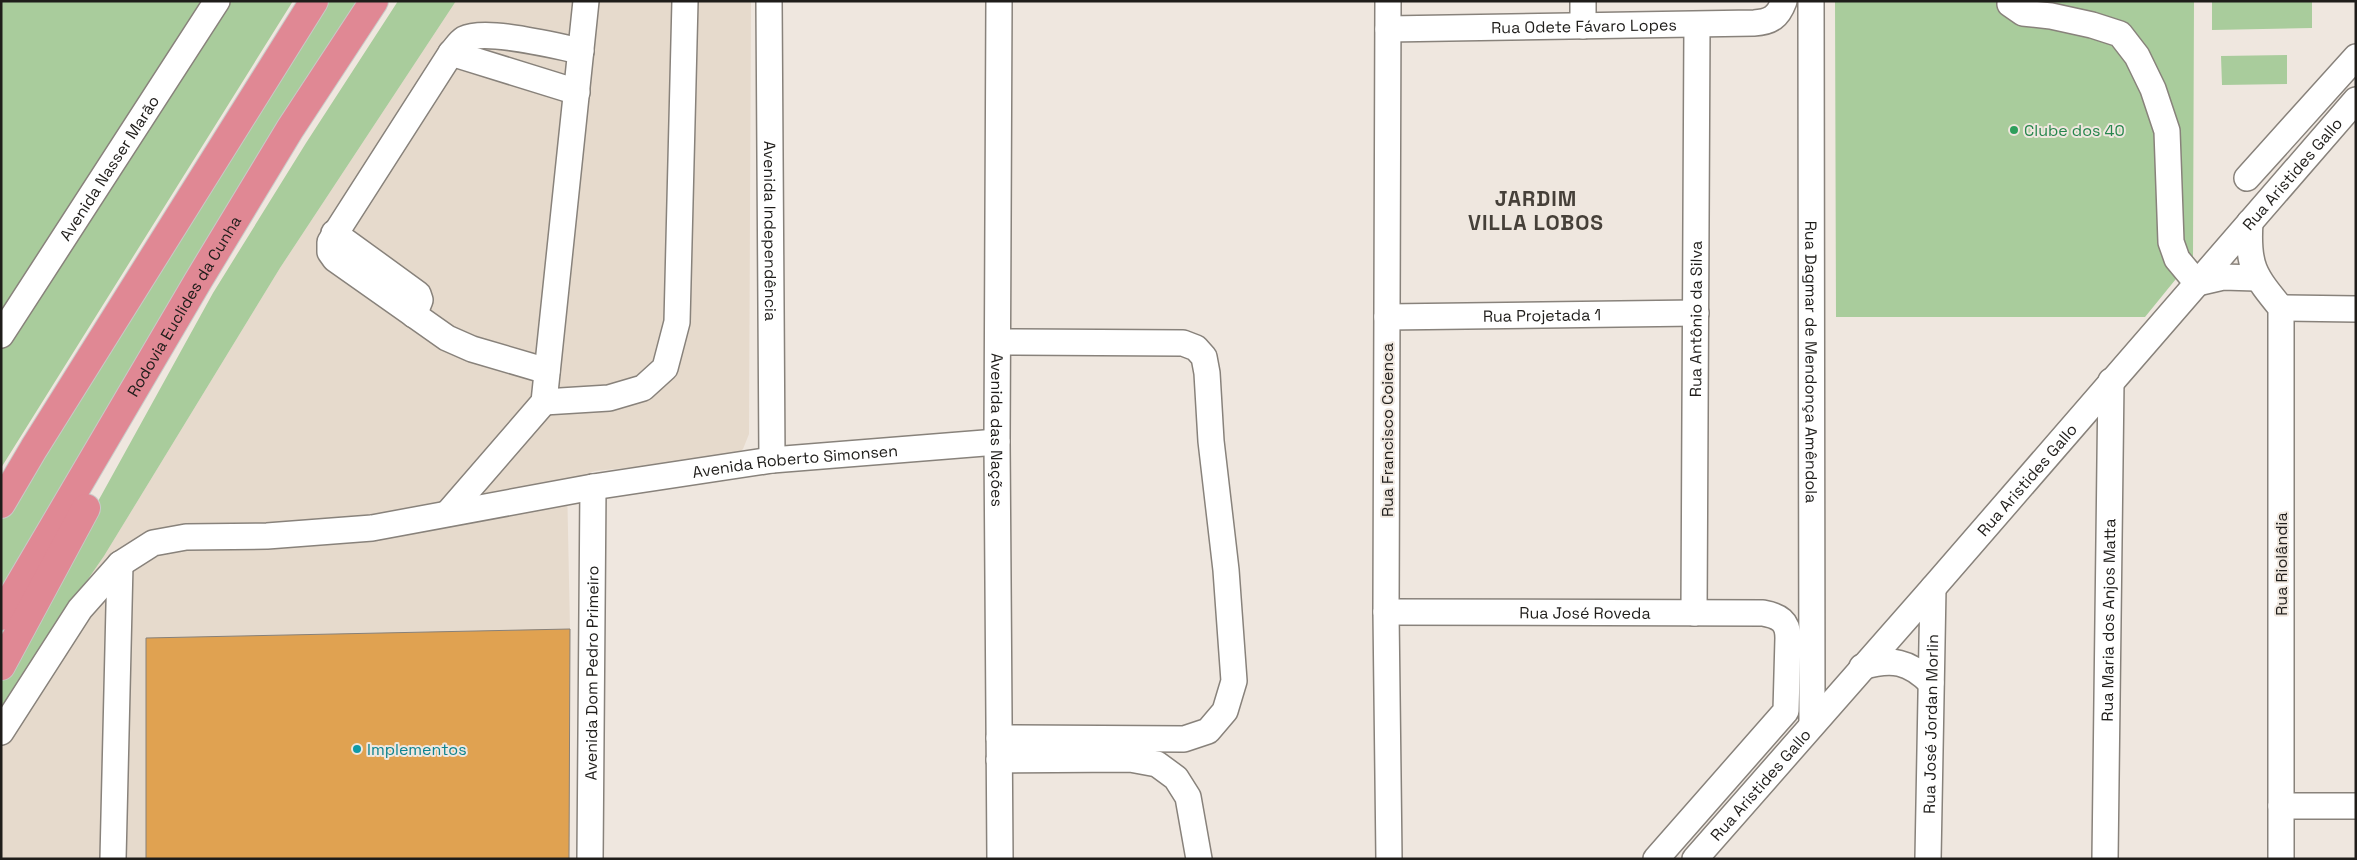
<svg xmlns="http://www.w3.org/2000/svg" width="2357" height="860" viewBox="0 0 2357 860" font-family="'Space Grotesk',sans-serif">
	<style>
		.built { fill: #e6dacc }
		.green { fill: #a9cc9c }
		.building { fill: #e0a251; stroke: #878079 }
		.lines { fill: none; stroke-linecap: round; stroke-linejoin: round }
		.minor-casing { stroke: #88827b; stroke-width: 28 }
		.highway-casing { stroke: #c9c9c8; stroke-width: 30 }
		.minor { stroke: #fff; stroke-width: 25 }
		.highway { stroke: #e08894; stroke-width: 28 }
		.leisure-dot { fill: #2e9e5b; stroke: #efe7df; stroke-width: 2 }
		.culture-dot { fill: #0f9aa8; stroke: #efe7df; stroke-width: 2 }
		.labels { text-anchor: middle; stroke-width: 4; stroke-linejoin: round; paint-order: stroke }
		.street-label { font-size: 16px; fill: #1f1d1a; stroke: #efe7df }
		.leisure-label { font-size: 16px; fill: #27864d; stroke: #efe7df; text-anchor: start }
		.culture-label { font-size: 16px; fill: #0d838f; stroke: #efe7df; text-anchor: start }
		.district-label { font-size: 21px; font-weight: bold; letter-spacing: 1px; fill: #464039; stroke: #efe7df }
	</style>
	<rect width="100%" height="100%" fill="#efe7df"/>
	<path class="built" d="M456,1H751L749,434L743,449L734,457L595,471L567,482L570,629L569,859H1V714L24,672L104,556L280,268Z"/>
	<path class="green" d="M1,1H206L1,317Z
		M229,1H293L1,468V349Z
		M324,1H361L1,599V521L42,452Z
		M398,1H456L280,268L104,556L24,672L1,714V677L213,293L306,143Z
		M1835,1H2194L2193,258L2145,317H1836Z
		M2212,1H2312V28L2212,30Z
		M2287,55V84L2222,85L2221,56Z"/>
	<path class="building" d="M570,629L569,859H146V638Z"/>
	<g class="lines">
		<defs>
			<g id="minor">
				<path id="s1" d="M769,1L772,460"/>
				<path id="s2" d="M999,1L997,442L1000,859"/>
				<path d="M1388,1L1386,612L1389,859"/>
				<path id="s3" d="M1811,1L1812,724"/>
				<path d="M2010,4L2023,13L2051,16L2092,25L2120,34L2137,56L2153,89L2167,131L2171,242L2177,259L2197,283L2223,277L2256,278"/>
				<path d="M1583,26V1"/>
				<path id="s4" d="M1388,29L1754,23C1771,22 1778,17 1784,1"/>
				<path d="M451,53L577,92"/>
				<path d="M2247,178L2356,57"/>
				<path d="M2250,222C2247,266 2254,275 2281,308V859"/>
				<path d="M334,233L418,294L420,300L414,315"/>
				<path d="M2281,308L2356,309"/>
				<path id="s5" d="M1387,317L1696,313"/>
				<path id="s6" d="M1,335L217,1"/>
				<path d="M998,342L1183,343L1196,348L1204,357L1207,373L1211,441L1226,570L1234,681L1225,711L1208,731L1184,739L999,738"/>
				<path d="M547,371L472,349L447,338L335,259L330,252V242L451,53C455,49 459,42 464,39C486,28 555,46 581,51"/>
				<path d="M544,402L609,398L643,388L665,368L677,322L685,1"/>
				<path d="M448,513L544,402L586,1"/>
				<path id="s7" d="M1386,612L1763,613C1779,616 1788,621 1788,638L1786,711L1656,859"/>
				<path id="s8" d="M1694,613L1697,25"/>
				<path d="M1862,667C1892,658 1909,661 1931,683"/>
				<path id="s9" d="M1,732L80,609L120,564L153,543L186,537L267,536L372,528L593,487L772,460L997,442"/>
				<path d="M999,760L1130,759L1157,764L1176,778L1188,797L1199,859"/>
				<path d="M2281,806H2356"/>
				<path d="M113,859L120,564"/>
				<path id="s10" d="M590,859L593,487"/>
				<path id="s11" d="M1695,859L1933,588L2356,100"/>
				<path id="s12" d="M1928,859L1933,588"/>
				<path id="s13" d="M2105,859L2111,381"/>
			</g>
			<g id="highway">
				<path d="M1,504L34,448L314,1"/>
				<path id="s14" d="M1,616L198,281L290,129L374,1"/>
				<path d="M1,666L86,508"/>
			</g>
		</defs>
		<use href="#minor" class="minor-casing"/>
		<use href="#highway" class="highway-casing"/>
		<use href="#minor" class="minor"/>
		<use href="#highway" class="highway"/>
	</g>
	<circle class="leisure-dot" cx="2014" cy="130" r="5"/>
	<circle class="culture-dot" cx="357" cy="749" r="5"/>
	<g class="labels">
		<g class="street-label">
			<text dy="6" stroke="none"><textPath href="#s4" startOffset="196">Rua Odete Fávaro Lopes</textPath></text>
			<text dy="6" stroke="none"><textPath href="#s6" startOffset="199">Avenida Nasser Marão</textPath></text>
			<text dy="6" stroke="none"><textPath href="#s11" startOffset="909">Rua Aristides Gallo</textPath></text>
			<text dy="6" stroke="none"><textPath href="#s1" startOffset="230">Avenida Independência</textPath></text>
			<text dy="6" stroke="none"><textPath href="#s14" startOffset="360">Rodovia Euclides da Cunha</textPath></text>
			<text dy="6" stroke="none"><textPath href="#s5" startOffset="155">Rua Projetada 1</textPath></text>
			<text dy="6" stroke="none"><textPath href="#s8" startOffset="294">Rua Antônio da Silva</textPath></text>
			<text dy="6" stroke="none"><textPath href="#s3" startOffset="361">Rua Dagmar de Mendonça Amêndola</textPath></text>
			<text dy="6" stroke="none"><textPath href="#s2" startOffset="429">Avenida das Nações</textPath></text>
			<text transform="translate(1387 430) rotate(-90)" y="6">Rua Francisco Coienca</text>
			<text dy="6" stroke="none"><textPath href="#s9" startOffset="894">Avenida Roberto Simonsen</textPath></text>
			<text dy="6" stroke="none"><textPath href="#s11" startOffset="504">Rua Aristides Gallo</textPath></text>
			<text transform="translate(2281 564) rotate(-90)" y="6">Rua Riolândia</text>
			<text dy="6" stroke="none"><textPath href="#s7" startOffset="199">Rua José Roveda</textPath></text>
			<text dy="6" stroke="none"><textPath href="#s13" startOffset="239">Rua Maria dos Anjos Matta</textPath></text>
			<text dy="6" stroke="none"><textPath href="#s10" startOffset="186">Avenida Dom Pedro Primeiro</textPath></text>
			<text dy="6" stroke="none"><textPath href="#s12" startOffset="135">Rua José Jordan Morlin</textPath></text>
			<text dy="6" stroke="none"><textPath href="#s11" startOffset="99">Rua Aristides Gallo</textPath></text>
		</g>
		<g class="leisure-label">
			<text x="2024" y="136">Clube dos 40</text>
		</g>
		<g class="culture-label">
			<text x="367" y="755">Implementos</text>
		</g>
		<g class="district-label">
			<text x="1536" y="206">JARDIM<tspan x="1536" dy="24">VILLA LOBOS</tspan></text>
		</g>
	</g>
	<rect width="2357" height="860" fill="none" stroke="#1f1d1a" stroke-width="5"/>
</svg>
